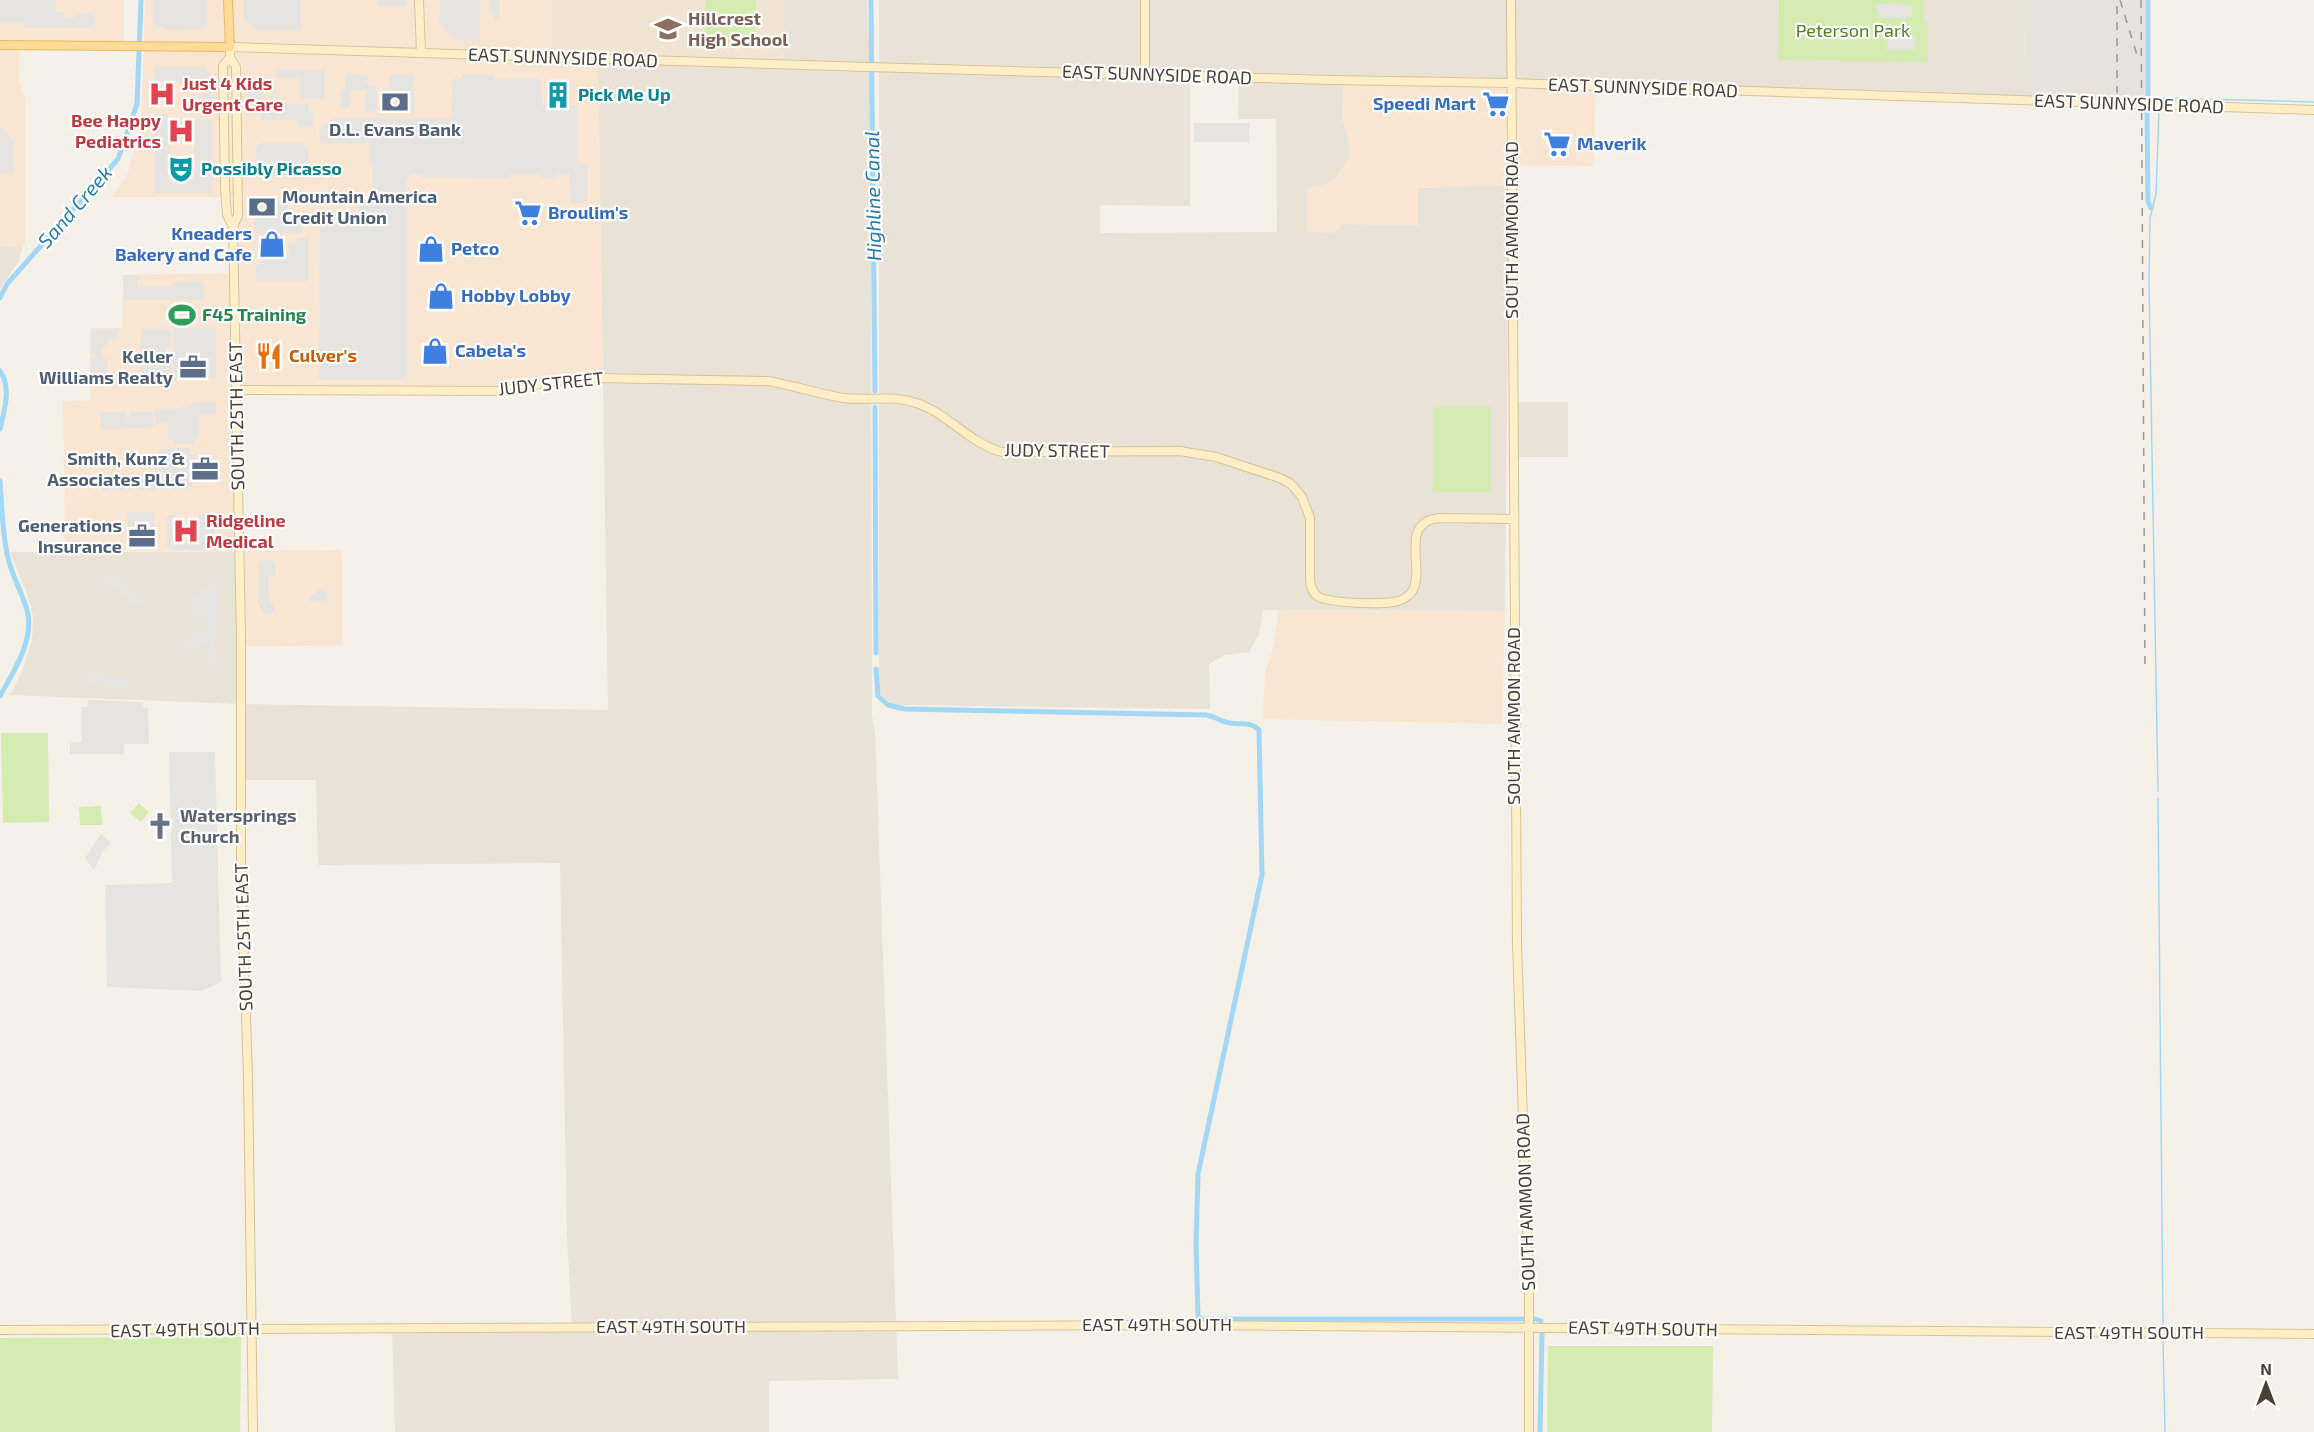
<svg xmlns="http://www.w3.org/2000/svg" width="2314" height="1432" viewBox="0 0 2314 1432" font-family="'Exo 2',sans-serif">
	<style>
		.residential { fill: #e9e2d6; fill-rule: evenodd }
		.commercial { fill: #f8e6d3 }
		.industrial { fill: #e8e2dd }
		.education { fill: #efe5d2 }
		.green { fill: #d4ecaf }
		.parking { fill: #e6e4e0 }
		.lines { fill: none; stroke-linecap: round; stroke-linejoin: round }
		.stream { stroke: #a2d8f5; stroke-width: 1.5 }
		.canal { stroke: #a2d8f5; stroke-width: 5 }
		.secondary-casing { stroke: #d8c396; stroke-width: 10 }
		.primary-casing { stroke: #ebb960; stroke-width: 10 }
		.secondary { stroke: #ffefc9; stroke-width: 8 }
		.primary { stroke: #ffdb98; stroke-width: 8 }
		.rail { stroke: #989898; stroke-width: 1.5; stroke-dasharray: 8 8; stroke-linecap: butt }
		.labels { text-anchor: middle; stroke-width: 4.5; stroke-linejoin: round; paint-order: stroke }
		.education-label { font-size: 18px; font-weight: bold; fill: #785e54; stroke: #fff; text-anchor: start }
		.park-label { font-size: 18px; fill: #4d8025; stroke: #fff }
		.street-label { font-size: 18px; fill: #494136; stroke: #fff }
		.health-label { font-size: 18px; font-weight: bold; fill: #be3a42; stroke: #fff; text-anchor: start }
		.culture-label { font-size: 18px; font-weight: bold; fill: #0d838f; stroke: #fff; text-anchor: start }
		.shop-label { font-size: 18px; font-weight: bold; fill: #366cbe; stroke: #fff; text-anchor: start }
		.service-label { font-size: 18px; font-weight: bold; fill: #4e5e75; stroke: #fff; text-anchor: end }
		.leisure-label { font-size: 18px; font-weight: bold; fill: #27864d; stroke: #fff; text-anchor: start }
		.food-label { font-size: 18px; font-weight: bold; fill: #c56008; stroke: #fff; text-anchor: start }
		.worship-label { font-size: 18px; font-weight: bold; fill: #5b616d; stroke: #fff; text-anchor: start }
		.water-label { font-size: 20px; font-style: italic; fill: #267bac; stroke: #fff }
	</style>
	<rect width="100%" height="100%" fill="#f5f1e9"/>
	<path class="residential" d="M784,0H867L870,67L871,217L872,717L875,731L898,1379L769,1381V1432H395L392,1328L572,1327L567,1234L560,863L318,865L316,780H241L239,704L10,695L23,669L32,640L33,617L28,596L10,552H239L240,704L608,710L598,59L784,64Z
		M879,0H2024L2025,101L1344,81L1342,117L1350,145L1349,158L1336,178L1325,185L1343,224L1417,225L1418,188L1509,185L1505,611L1263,610L1259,634L1249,652L1225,655L1209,664L1210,709L895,705L885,699L879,691ZM1190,76L1239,78L1238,119H1276L1277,232L1100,233V205L1190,206Z
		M0,246L22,247L19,261L0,289Z
		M1516,402H1568V457H1516Z"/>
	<path class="commercial" d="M0,0H124V45H20L19,81L25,98V243L22,247L0,246Z
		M145,0H553V57L598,59L603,378L499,391L236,390L239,551L342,550L343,645L240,647L239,552L65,551L63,401L90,400V328H123V275L234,273L233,197H112L127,175L141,125Z
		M1344,81L1596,86L1593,166L1512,165L1509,185L1418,188V225L1343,224L1334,233L1307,232V188L1325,185L1336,178L1349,158L1350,145L1342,117Z
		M1279,610L1505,611L1502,724L1263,719L1265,672L1273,649Z"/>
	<path class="industrial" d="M2024,0H2145V105L2025,101Z"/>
	<path class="education" d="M553,0H784V65L553,57Z"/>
	<path class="green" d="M705,0H756L755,47L705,46Z
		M1779,0H1924V23H1928V62L1778,60Z
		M1433,407H1491V492H1433Z
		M1,733H48L49,822L3,823Z
		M139,803L149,812L141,822L130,813Z
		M101,806L102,825H80L79,807Z
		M241,1337L240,1432H0V1338Z
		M1548,1346H1713L1712,1432H1547Z"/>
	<path class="parking" d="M0,0H56V12H64V19H73L74,13H95V28H24V23H0Z
		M153,0H207V25H203V29L165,30L164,27H153Z
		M243,0H301V30H256L243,19Z
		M378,0H406V6H378Z
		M440,0H480V41L456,40L439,23Z
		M489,0H499V20H494V14H489Z
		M1875,4L1912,5V15L1909,18H1880Z
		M1888,36H1916L1914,50H1887Z
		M154,67H206V72L211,74V101H201V83H154Z
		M276,70H325V99H300V78H276Z
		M346,75H367V85H374L377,90V110L366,113V90H351V107L341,109L340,90L345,87Z
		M390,75H414L415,112H405V90H390Z
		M462,75H493V79H541L542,105H577V164H587V203H570L569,174H556V178H541L540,174H510V178L422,177V174H410L407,179V380H319L320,222H359V204H364L373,186V164H369V143H321L319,132L323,125L334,118H451L452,79H462Z
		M250,87H262V104H309V112L313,113V127H297V120H261V116L256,112H250Z
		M154,114H169V179H194V120H212V193H154Z
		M1194,123H1249V142H1194Z
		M0,127L6,130L10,139H14V173H0Z
		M261,143H304V146L309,147V172H305V176H273L270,171L257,174L256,146Z
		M276,203H287V223H302V233H255V217H276Z
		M296,238H309V281H256V265H261V255H289V243H296Z
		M123,275H137L138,287H171L172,282L204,281V300H124Z
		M173,328H216V379H173Z
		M91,329H118V339H107V346L102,347V358H107V386L91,383V359H95V354L91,353Z
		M141,329H171V347L166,348V352L171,353V373L167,374V378L141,379V354H145V349H141Z
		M197,402H216V415H199V439H194V444H174V440H168V423H155V409H177Z
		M153,411V428L127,429V416H130V412Z
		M101,412H126V429H101Z
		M190,448V454H195L196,484H191L190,489H159V485H155V490H128L127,474H154V454H159V449Z
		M101,474H125L126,490H102Z
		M127,512H154V529H128Z
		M198,514H215V547H211V550H172V548H167V515H177V543L197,544Z
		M263,559L275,561V576H269V599L276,610L266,616L258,603V562H263Z
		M103,574H116L143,601L137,608L113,584H103Z
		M214,583L217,586L213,590L221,592L220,608L215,609V611H220V630L215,631L214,648L218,662L207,666L203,654L208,652L204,643H201V648L184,647V635H191L192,632H203V610L192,620L185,613L188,610L184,606L206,584L210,587Z
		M317,589H327V603H324V601H310V595L317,594Z
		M87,667H103L104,676H131V687H104V684H91Z
		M88,700L143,702V707L148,708L149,744H124V754H70V743L82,742L81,707H87Z
		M169,752H215L221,982L202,991L107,987L105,885L172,883Z
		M101,834L111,843L103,851L94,870L85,858Z"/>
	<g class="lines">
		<path class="stream" d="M2159,101L2164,98L2314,102
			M2158,791L2149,283L2150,218L2156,194L2159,111
			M2158,799L2163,1326
			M2163,1340L2165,1432"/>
		<path class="canal" d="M871,0L875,391
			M2148,0V96
			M2147,111L2148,202L2151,208
			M0,298L7,284L118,159L137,104L141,0
			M0,371C12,388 4,411 0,429
			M875,407L876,653
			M0,481C2,506 2,533 8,558C12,576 22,592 27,610C35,639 14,671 0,696
			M876,669L878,696L888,705L905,709L1206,715C1215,716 1221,722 1230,723C1241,725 1251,721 1259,730L1262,875L1198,1174L1196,1244L1198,1317L1203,1319H1525
			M1535,1319L1541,1321
			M1540,1432L1542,1333"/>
		<defs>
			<path id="secondary" d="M419,0L421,53
				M1511,0L1517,944L1529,1293V1432
				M230,57L223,66L225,187L227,215L233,227
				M1145,75V0
				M236,390L499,391L558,381L598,378L767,381C793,385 818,394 844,398C866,401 891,395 913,402C946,411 968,443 1002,452L1180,451L1216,457L1280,478L1291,484L1302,497L1310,518C1310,535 1310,552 1310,569C1310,578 1309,588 1316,595C1325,604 1380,604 1394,602C1400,601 1406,598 1410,594C1429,573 1395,521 1441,518L1513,519
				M0,1330L1176,1325L2314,1334
				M253,1432L248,1076L241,866V638L233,227L238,215L236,67L230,57V47L868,67L1331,80L1510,83L2314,110"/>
			<path id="primary" d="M0,45L230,47L228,0"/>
		</defs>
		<use href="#secondary" class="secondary-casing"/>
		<use href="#primary" class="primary-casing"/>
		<use href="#secondary" class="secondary"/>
		<use href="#primary" class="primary"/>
		<path class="rail" d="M2120,0L2137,55
			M2141,0L2145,672
			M2117,6V93"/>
	</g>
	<defs>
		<symbol id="school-bare" viewBox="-9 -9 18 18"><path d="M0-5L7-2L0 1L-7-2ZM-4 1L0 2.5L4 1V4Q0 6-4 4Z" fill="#8d6e63" stroke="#fff" stroke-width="2.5" paint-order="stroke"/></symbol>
		<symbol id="hospital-bare" viewBox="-9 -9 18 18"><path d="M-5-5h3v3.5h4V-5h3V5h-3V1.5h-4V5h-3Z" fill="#e0444e" stroke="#fff" stroke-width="2.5" paint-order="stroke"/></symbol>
		<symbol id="building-bare" viewBox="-9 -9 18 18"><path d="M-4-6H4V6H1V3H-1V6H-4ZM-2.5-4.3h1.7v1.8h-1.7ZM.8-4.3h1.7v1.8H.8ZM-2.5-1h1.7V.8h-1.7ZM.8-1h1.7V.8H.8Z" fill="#0f9aa8" stroke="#fff" stroke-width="2.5" paint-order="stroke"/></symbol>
		<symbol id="bank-bare" viewBox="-9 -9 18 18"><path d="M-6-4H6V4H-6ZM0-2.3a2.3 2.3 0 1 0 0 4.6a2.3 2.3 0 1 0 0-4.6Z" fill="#5c6f8a" stroke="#fff" stroke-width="2.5" paint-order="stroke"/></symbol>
		<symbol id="supermarket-bare" viewBox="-9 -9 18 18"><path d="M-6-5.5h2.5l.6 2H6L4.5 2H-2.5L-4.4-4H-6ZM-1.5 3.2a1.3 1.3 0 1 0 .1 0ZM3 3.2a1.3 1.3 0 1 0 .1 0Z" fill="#3f7fe0" stroke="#fff" stroke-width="2.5" paint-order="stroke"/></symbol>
		<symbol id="theatre-bare" viewBox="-9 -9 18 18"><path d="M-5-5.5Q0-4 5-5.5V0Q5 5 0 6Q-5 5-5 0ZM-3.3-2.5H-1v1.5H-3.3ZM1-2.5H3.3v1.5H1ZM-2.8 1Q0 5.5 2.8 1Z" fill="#0f9aa8" stroke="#fff" stroke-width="2.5" paint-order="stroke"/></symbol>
		<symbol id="shop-bare" viewBox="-9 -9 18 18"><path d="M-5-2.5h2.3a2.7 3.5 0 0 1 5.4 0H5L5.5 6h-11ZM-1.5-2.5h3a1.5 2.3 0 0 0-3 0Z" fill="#3f7fe0" stroke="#fff" stroke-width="2.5" paint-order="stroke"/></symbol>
		<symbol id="stadium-bare" viewBox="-9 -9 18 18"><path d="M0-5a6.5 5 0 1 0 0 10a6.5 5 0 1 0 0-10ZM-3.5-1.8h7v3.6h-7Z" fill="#2e9e5b" stroke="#fff" stroke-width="2.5" paint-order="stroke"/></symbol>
		<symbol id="restaurant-bare" viewBox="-9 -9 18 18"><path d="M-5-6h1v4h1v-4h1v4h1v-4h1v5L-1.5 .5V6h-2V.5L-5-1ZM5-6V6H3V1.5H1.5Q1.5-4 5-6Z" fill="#e8710a" stroke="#fff" stroke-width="2.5" paint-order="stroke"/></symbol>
		<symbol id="office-bare" viewBox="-9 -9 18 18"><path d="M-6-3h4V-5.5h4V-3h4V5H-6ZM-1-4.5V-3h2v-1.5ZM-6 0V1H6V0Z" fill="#5c6f8a" stroke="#fff" stroke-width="2.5" paint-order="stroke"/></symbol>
		<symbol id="church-bare" viewBox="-9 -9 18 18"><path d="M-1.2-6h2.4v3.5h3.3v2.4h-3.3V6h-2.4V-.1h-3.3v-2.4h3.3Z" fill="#6b7280" stroke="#fff" stroke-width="2.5" paint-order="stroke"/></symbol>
	</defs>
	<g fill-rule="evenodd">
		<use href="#school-bare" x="649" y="10" width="38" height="38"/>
		<use href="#hospital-bare" x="143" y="75" width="38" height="38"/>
		<use href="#building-bare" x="539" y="76" width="38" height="38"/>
		<use href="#bank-bare" x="376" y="83" width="38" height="38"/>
		<use href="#supermarket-bare" x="1477" y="85" width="38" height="38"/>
		<use href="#hospital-bare" x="162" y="112" width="38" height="38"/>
		<use href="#supermarket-bare" x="1538" y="125" width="38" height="38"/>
		<use href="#theatre-bare" x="162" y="150" width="38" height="38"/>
		<use href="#bank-bare" x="243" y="188" width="38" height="38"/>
		<use href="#supermarket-bare" x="509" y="194" width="38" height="38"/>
		<use href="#shop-bare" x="253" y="225" width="38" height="38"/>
		<use href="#shop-bare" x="412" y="230" width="38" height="38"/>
		<use href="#shop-bare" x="422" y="277" width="38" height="38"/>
		<use href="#stadium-bare" x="163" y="296" width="38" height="38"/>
		<use href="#shop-bare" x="416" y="332" width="38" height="38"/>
		<use href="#restaurant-bare" x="250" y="337" width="38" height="38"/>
		<use href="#office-bare" x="174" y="348" width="38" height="38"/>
		<use href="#office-bare" x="186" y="450" width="38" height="38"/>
		<use href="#hospital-bare" x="167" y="512" width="38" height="38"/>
		<use href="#office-bare" x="123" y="517" width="38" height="38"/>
		<use href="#church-bare" x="141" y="807" width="38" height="38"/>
	</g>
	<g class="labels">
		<g class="education-label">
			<text x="688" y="25">Hillcrest<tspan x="688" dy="21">High School</tspan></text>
		</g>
		<g class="park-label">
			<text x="1853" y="37">Peterson Park</text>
		</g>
		<g class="street-label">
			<text transform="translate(563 58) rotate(2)" y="6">EAST SUNNYSIDE ROAD</text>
			<text transform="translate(1157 75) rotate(2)" y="6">EAST SUNNYSIDE ROAD</text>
			<text transform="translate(1643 88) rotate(2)" y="6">EAST SUNNYSIDE ROAD</text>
			<text transform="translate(2129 104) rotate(2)" y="6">EAST SUNNYSIDE ROAD</text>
			<text transform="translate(1512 230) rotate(-90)" y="6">SOUTH AMMON ROAD</text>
			<text transform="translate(551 384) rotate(-6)" y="6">JUDY STREET</text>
			<text transform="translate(237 416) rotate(-91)" y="6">SOUTH 25TH EAST</text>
			<text transform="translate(1057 451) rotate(1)" y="6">JUDY STREET</text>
			<text transform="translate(1514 716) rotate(-90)" y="6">SOUTH AMMON ROAD</text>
			<text transform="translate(244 937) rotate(-92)" y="6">SOUTH 25TH EAST</text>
			<text transform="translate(1526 1202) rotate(-92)" y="6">SOUTH AMMON ROAD</text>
			<text x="1157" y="1331">EAST 49TH SOUTH</text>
			<text x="671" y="1333">EAST 49TH SOUTH</text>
			<text transform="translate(1643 1329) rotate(1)" y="6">EAST 49TH SOUTH</text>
			<text transform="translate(185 1330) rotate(-1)" y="6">EAST 49TH SOUTH</text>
			<text x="2129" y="1339">EAST 49TH SOUTH</text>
		</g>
		<g class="health-label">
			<text x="182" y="90">Just 4 Kids<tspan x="182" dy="21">Urgent Care</tspan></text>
			<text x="161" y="127" text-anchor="end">Bee Happy<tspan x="161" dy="21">Pediatrics</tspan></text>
			<text x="206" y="527">Ridgeline<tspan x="206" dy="21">Medical</tspan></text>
		</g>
		<g class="culture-label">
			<text x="578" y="101">Pick Me Up</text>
			<text x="201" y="175">Possibly Picasso</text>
		</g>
		<g class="shop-label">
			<text x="1476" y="110" text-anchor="end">Speedi Mart</text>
			<text x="1577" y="150">Maverik</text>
			<text x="548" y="219">Broulim's</text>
			<text x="252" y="240" text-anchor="end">Kneaders<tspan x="252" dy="21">Bakery and Cafe</tspan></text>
			<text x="451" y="255">Petco</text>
			<text x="461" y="302">Hobby Lobby</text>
			<text x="455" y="357">Cabela's</text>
		</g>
		<g class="service-label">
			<text x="395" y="136" text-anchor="middle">D.L. Evans Bank</text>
			<text x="282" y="203" text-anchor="start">Mountain America<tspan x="282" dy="21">Credit Union</tspan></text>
			<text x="173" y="363">Keller<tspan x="173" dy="21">Williams Realty</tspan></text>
			<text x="185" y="465">Smith, Kunz &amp;<tspan x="185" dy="21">Associates PLLC</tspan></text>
			<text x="122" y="532">Generations<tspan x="122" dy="21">Insurance</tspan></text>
		</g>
		<g class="leisure-label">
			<text x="202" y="321">F45 Training</text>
		</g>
		<g class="food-label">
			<text x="289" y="362">Culver's</text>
		</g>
		<g class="worship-label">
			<text x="180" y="822">Watersprings<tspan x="180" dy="21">Church</tspan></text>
		</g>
		<g class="water-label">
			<text transform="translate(873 196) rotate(-91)" y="7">Highline Canal</text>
			<text transform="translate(75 207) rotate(-49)" y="7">Sand Creek</text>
		</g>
	</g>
	<g transform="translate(2266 1384)" stroke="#ffffff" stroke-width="4.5" paint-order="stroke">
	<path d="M0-4.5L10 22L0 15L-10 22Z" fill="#494136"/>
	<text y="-9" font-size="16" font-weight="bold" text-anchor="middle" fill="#494136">N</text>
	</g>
</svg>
